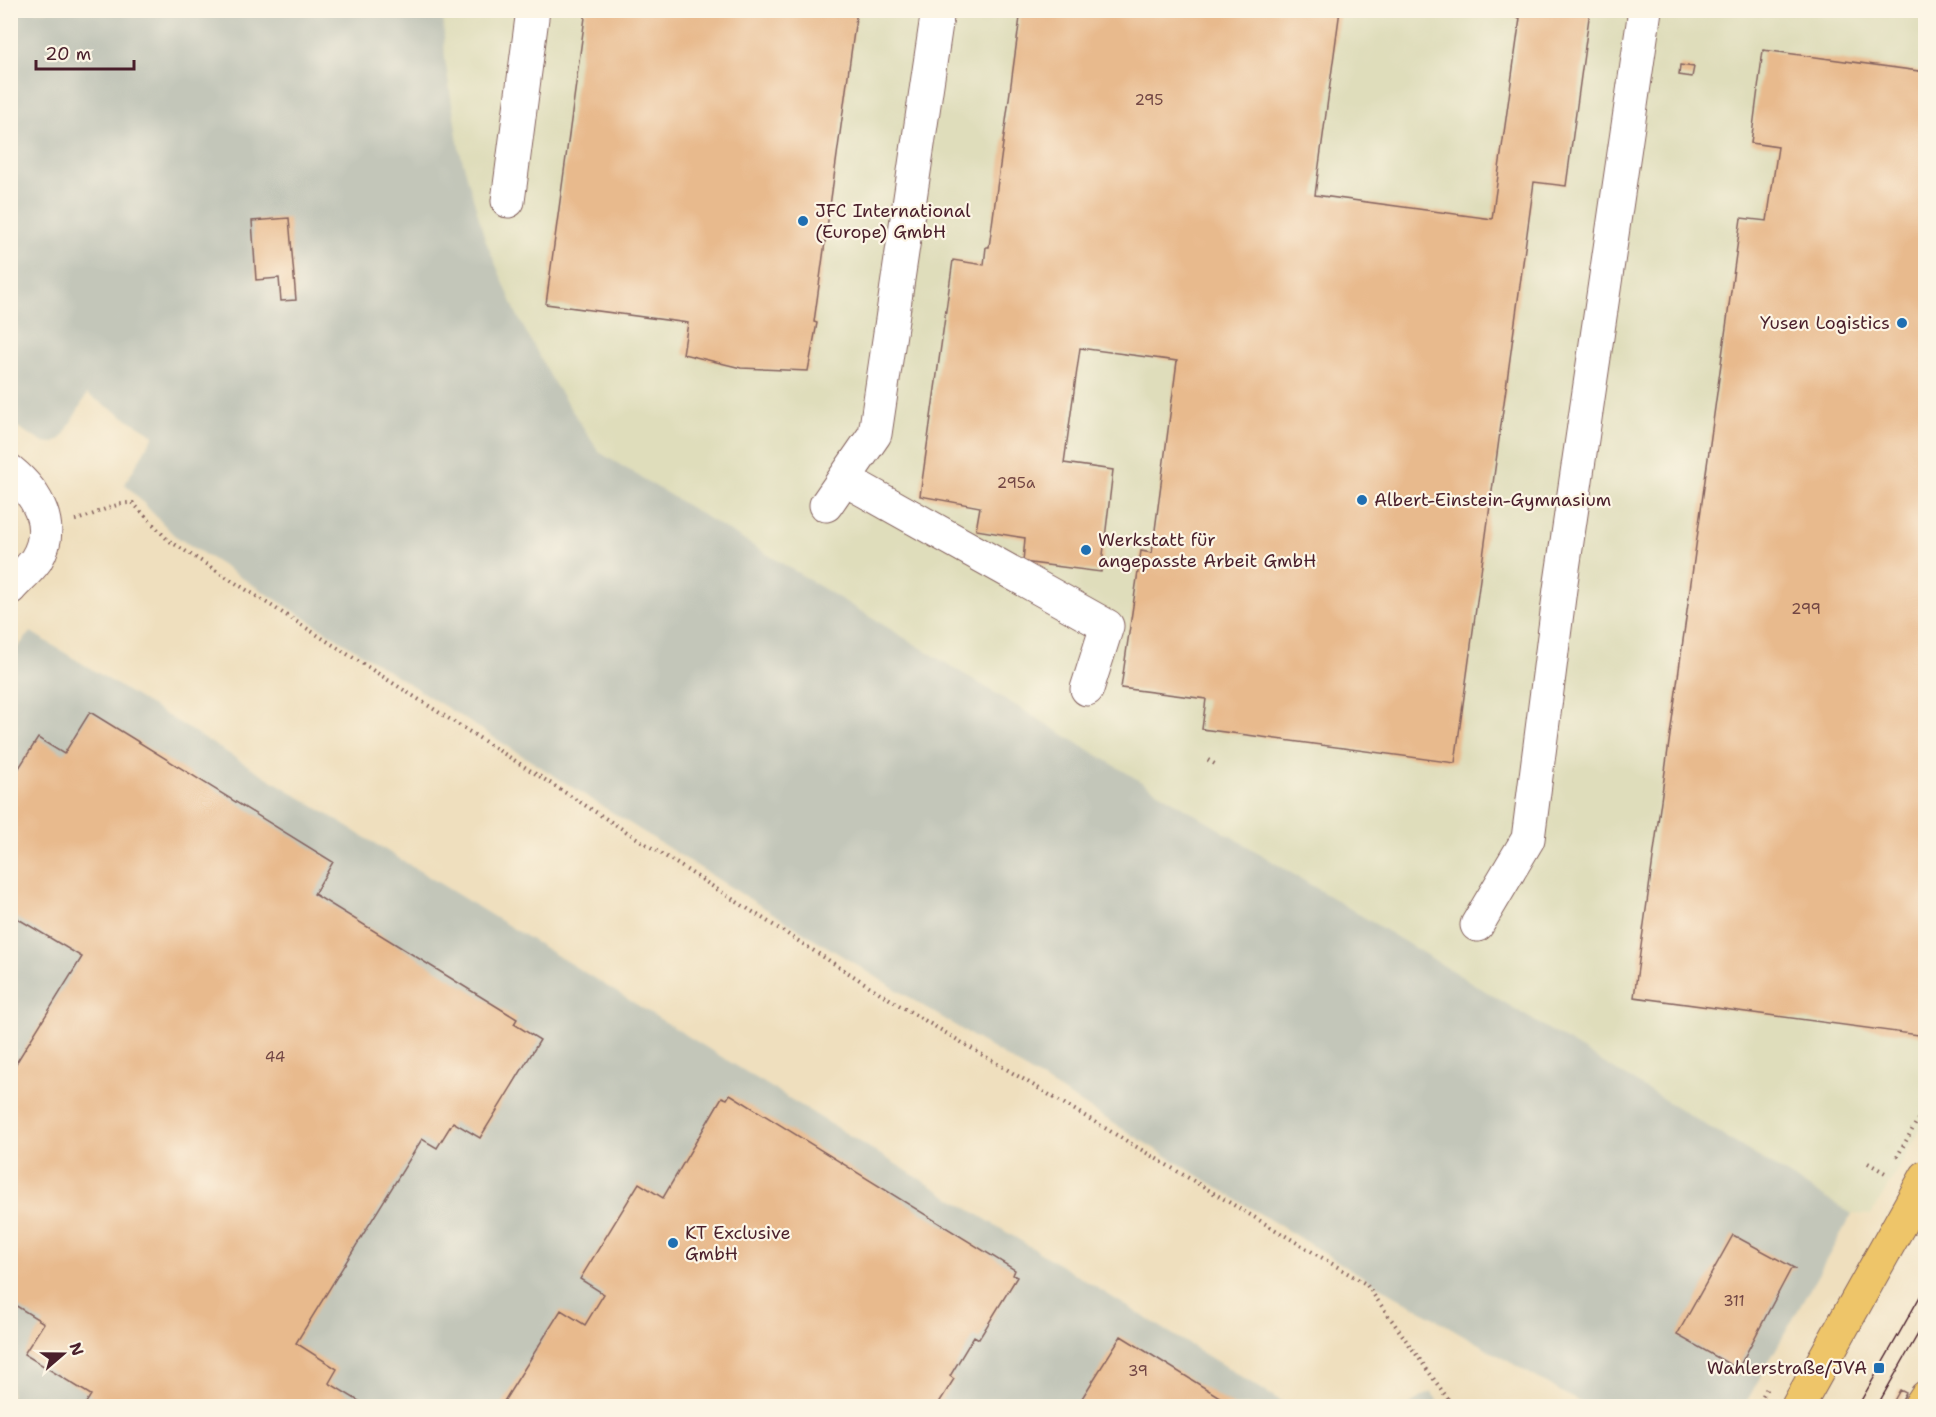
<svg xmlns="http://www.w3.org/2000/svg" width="1936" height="1417" viewBox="0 0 1936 1417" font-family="'Shantell Sans',sans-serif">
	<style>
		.built { fill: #dfddbb }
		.industrial { fill: #c3c6b9 }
		.building { fill: #e8ba8d }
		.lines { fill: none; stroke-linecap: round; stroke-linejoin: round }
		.minor-casing { stroke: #84625e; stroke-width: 35 }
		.major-casing { stroke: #84625e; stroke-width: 35 }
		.path { stroke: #84625e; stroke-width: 4; stroke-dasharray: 1.5 4.5; stroke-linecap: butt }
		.minor { stroke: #fff; stroke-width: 33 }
		.major { stroke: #eec569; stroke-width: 33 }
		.tram { stroke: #4a1f2b; stroke-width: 1.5 }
		.poi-dot { fill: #1f6fb2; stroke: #fcf5e5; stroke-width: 2 }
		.labels { text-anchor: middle; stroke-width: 4.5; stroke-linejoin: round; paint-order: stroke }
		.number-label { font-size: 15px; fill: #724644 }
		.poi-label { font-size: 18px; fill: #4a1f2b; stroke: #fcf5e5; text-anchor: start }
	</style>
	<rect width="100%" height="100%" fill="#fcf5e5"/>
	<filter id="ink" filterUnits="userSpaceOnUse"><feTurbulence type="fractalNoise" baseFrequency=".0167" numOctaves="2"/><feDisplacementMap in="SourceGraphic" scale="12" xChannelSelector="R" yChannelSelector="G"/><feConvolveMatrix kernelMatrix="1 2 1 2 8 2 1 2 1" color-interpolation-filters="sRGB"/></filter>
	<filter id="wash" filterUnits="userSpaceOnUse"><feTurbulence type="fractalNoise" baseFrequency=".008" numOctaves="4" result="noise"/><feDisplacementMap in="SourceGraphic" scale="24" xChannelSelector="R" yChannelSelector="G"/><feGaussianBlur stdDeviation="1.35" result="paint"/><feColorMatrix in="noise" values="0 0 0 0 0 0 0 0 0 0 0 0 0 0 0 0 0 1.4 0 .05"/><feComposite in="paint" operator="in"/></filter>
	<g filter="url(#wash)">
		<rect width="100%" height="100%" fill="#efdfbe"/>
		<path class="built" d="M443,10L1925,11L1926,1121L1871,1215L1852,1214L599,452L554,383L518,317L485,239L459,148L445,59Z"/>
		<path class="industrial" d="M10,11H443L445,59L459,148L485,239L518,317L554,383L599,452L1852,1214L1744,1406H1587L1565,1394L1350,1269L727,885L174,535L125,484L154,435L87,394L62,438L54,443L42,442L11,423Z
			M31,632L1289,1406H11L10,656Z
			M1431,1392L1442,1406H1406Z"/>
		<g id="blocks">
			<path class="building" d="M586,10H857L814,322L817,323L808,371L741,368L683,354L688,323L546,304Z
				M1021,10H1340L1315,195L1492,219L1520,18L1475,10H1590L1566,186L1534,182L1455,763L1202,729L1206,699L1121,688L1141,551L1152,553L1177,361L1080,348L1064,463L1113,470L1101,572L1023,562L1025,538L976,530L980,507L920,496L953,260L984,265L986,247H989Z
				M1763,50L1926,72V1036L1634,997L1741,218L1767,221L1778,147L1751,143Z
				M1680,65L1694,67L1692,77L1679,75Z
				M289,218L296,300L281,301L279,278L256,280L252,221Z
				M90,712L333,862L314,894L517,1019L514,1024L540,1040L480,1138L453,1122L437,1148L422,1139L296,1343L337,1369L329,1383L367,1406H84L91,1395L24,1354L44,1323L10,1302V1073L82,957L10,914V782L38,738L64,754Z
				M730,1094L1015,1270L1013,1275L1017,1277L979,1339L974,1336L950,1376L954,1379L937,1406H501L561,1310L585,1325L604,1294L580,1279L639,1183L663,1198L722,1097L727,1099Z
				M1733,1235L1796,1269H1791L1738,1369L1677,1335Z
				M1121,1336L1234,1406H1077Z
				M1900,1390L1906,1393L1899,1406H1891Z"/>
		</g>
	</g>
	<g filter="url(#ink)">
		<use href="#blocks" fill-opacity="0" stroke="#84625e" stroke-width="1.5"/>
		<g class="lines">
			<defs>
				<path id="minor" d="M508,201L533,10
					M10,471C37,493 57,526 36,560C29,570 18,579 10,588
					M844,479L1107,626L1087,689
					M826,505L875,434L938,10
					M1477,925L1528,839L1560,589L1645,10"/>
				<path id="major" d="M1798,1406L1926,1177
					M1920,1406L1926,1397"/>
			</defs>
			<use href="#minor" class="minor-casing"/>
			<use href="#major" class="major-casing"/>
			<path class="path" d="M75,520C95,516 113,502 133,503L168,540L899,1005L1366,1284L1453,1406
				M1208,760L1218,766
				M1897,1157L1926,1105
				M1868,1163L1887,1174
				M1757,1406L1767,1388"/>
			<use href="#minor" class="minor"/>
			<use href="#major" class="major"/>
			<path class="tram" d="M1858,1406L1926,1286
				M1877,1406L1926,1320"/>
		</g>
	</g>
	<g class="poi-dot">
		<circle cx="803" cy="221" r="6"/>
		<circle cx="1902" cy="323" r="6"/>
		<circle cx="1362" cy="500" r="6"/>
		<circle cx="1086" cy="550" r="6"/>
		<circle cx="673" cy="1243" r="6"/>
		<rect x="1873" y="1362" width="12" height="12" rx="3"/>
	</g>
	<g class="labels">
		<g class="number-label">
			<text x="1149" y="105">295</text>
			<text x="1016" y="488">295a</text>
			<text x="1806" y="614">299</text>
			<text x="275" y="1062">44</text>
			<text x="1734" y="1306">311</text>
			<text x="1138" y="1376">39</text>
		</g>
		<g class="poi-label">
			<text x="815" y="217">JFC International<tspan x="815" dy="21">(Europe) GmbH</tspan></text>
			<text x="1890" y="329" text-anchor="end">Yusen Logistics</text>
			<text x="1374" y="506">Albert-Einstein-Gymnasium</text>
			<text x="1098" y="546">Werkstatt für<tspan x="1098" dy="21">angepasste Arbeit GmbH</tspan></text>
			<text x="685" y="1239">KT Exclusive<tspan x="685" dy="21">GmbH</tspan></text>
			<text x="1867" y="1374" text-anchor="end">Wahlerstraße/JVA</text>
		</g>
	</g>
	<rect width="1936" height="1417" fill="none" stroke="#fcf5e5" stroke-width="36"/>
	<g transform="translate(63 1354) rotate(70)" stroke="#fcf5e5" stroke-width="4.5" paint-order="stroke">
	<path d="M0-4.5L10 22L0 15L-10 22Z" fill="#4a1f2b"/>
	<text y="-9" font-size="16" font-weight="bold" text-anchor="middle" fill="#4a1f2b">N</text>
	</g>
	<path d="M36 60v9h98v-9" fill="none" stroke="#4a1f2b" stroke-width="3"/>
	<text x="45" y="60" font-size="18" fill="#4a1f2b" stroke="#fcf5e5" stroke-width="4.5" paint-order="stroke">20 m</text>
</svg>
